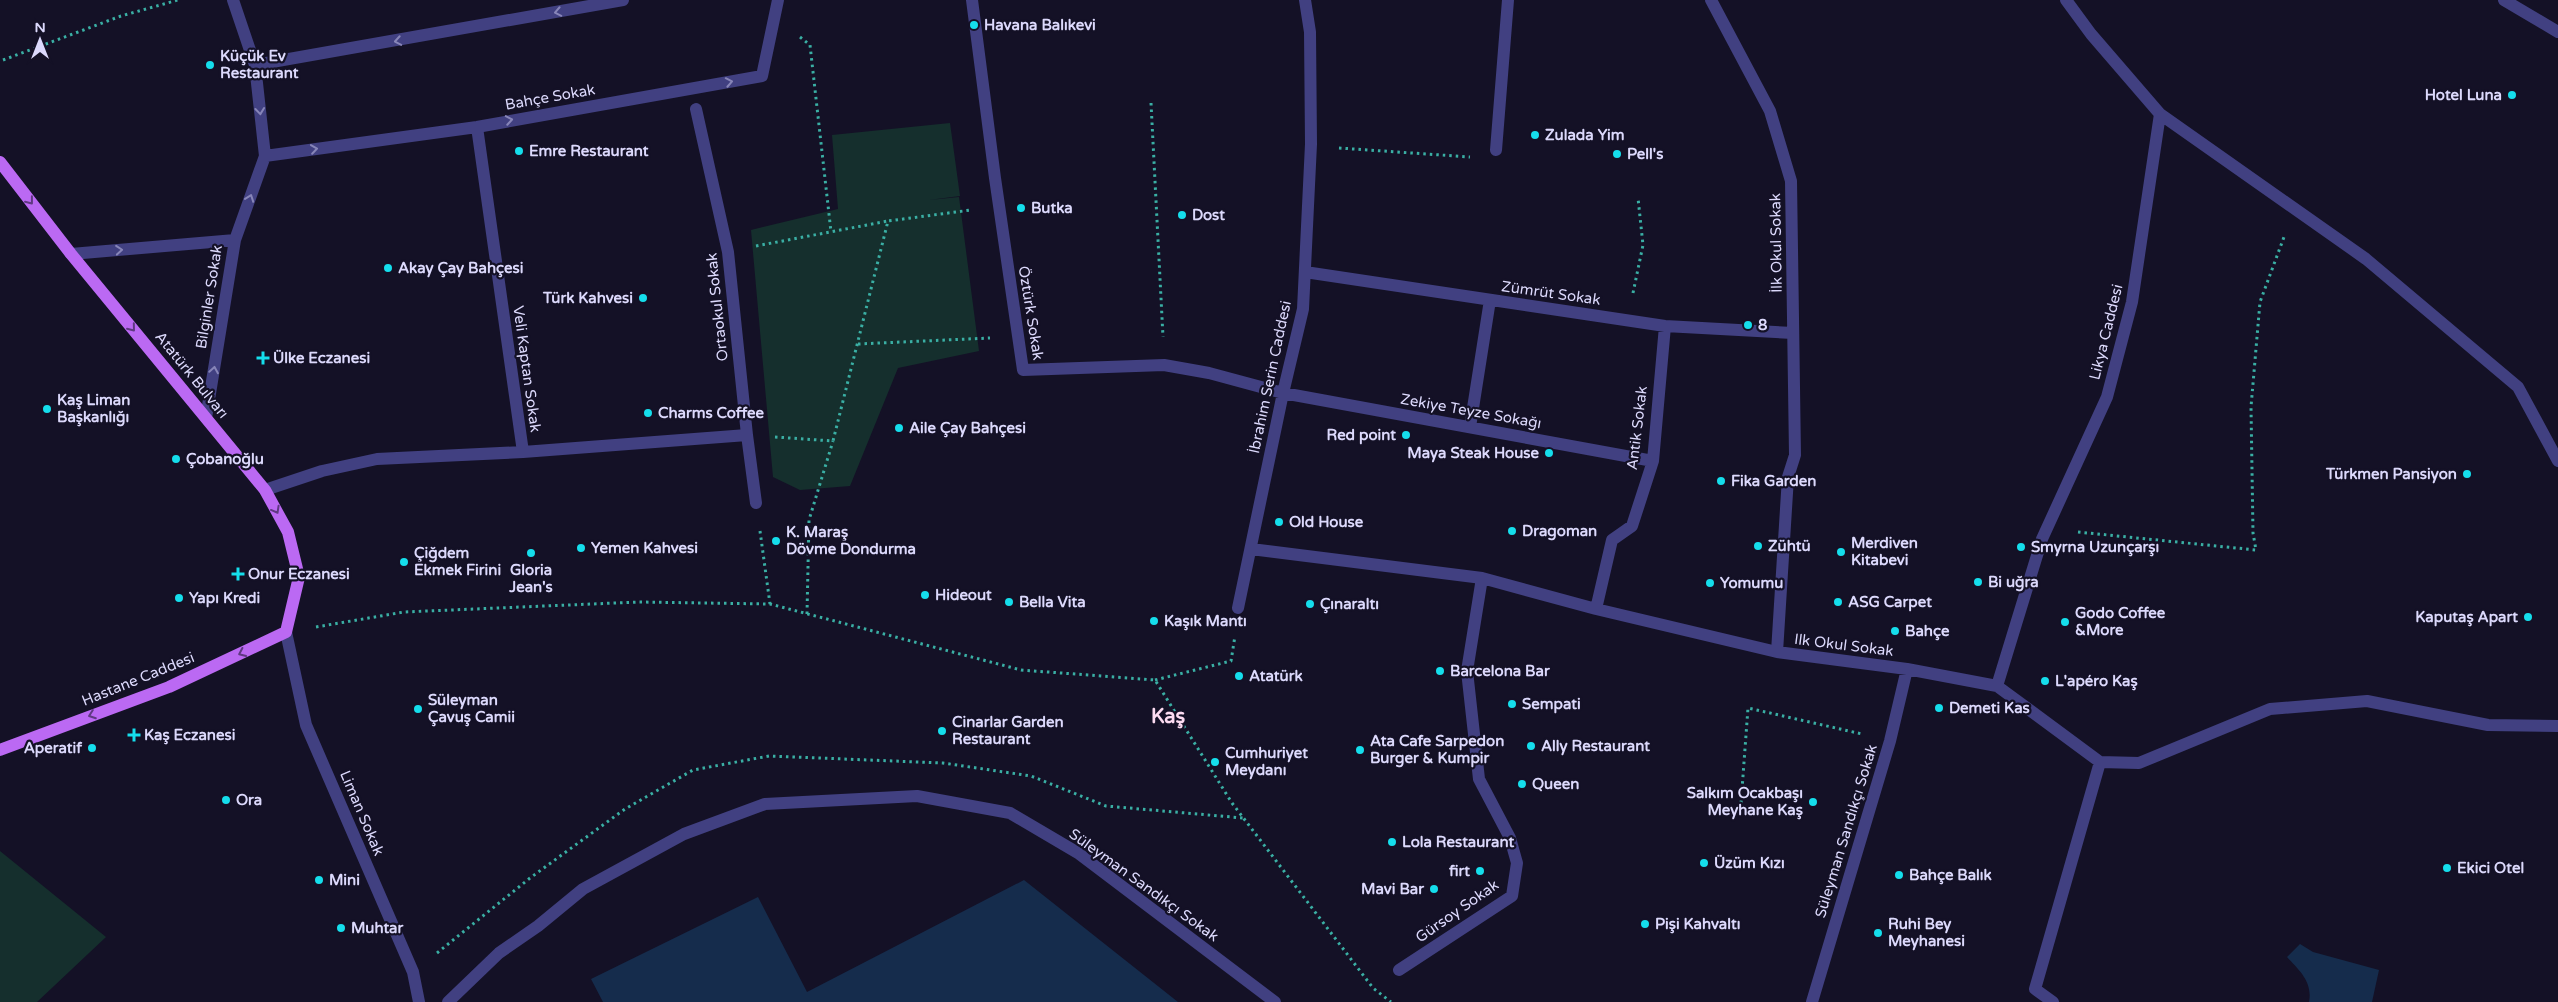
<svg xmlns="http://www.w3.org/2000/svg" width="2558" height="1002" viewBox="0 0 2558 1002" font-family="'Varela Round',sans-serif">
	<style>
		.green { fill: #152f2d }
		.water { fill: #152c4c }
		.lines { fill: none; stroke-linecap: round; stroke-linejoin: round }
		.path { stroke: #3aafa4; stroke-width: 3; stroke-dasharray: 2.5 4; stroke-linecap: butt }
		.minor { stroke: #414081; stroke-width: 12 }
		.major { stroke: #bb69f3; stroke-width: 12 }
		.oneway { stroke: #8785b8 }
		.oneway2 { stroke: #5f3982 }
		.poi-dot { fill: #15deec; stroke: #141126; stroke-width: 2 }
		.labels { text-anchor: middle; stroke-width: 4.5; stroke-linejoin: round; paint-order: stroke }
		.poi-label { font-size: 15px; font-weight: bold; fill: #dcd9fc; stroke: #141126; text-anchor: start }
		.street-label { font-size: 15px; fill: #dcd9fc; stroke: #141126 }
		.district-label { font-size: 20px; font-weight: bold; fill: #fcdbf1; stroke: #141126 }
	</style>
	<rect width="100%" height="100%" fill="#141126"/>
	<path class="green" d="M950,123L960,196L929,200L959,197L979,351L898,368L850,486L800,490L773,477L751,230L838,209L832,135Z
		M0,851L106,937L37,1002H0Z"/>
	<path class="water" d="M1024,880L1178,1002H603L591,979L758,897L807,992Z
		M2300,944L2313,952L2379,970L2372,1002H2309C2313,982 2299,970 2287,957Z"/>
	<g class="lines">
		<path class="path" d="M800,37L810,45L831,232
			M3,60L121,16L178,0
			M1151,103L1163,337
			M1339,148L1470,157
			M756,246L888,221
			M1633,293L1643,245L1638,198
			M858,344L990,338
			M775,437L833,441L888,221L971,210
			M760,531L770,604
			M2078,532L2256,550L2253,533L2251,407L2260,302L2284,237
			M807,614L809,520L833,441
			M316,627L404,612L639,602L770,604L1021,670L1155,680L1232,803L1373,988L1391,1002
			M1155,680L1231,661L1235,636
			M1741,803L1748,708L1862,734
			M437,953L530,878L625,809L693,770L769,756L943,763L1031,776L1106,806L1243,818"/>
		<path class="minor" d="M972,0L995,178L1023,370L1164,365L1209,373L1283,393L1653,461
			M1711,0L1770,111L1791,181L1795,455L1788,477L1777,652
			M2066,0L2091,34L2160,114L2366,259L2518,387L2558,461
			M2504,0L2558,32
			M255,65L623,0
			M696,109L728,252L747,435L756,503
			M477,127L523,452L747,435
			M1496,150L1508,0
			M265,156L477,127L762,76L778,0
			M71,254L235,240
			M1305,272L1665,326L1793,333
			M206,418L235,240L265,156L255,65L233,0
			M1470,427L1490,300
			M265,490L322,471L377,459L523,452
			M1251,549L1482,578L1596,609L1777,652L1907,669L1997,686L2100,762
			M1238,608L1283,393L1303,309L1311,144L1310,32L1305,0
			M1596,609L1612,540L1632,526L1653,461L1665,326
			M286,632L306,725L413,972L419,1002
			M1997,686L2042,539L2107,397L2132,302L2160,114
			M2100,762L2139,763L2270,709L2367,701L2488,725L2558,726
			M1399,970L1512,896L1517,863L1510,838L1479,779L1467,671L1482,578
			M448,1002L499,953L538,926L583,889L684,834L765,804L917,796L1010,813L1078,853L1275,1002
			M1812,1002L1890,741L1907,669
			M2053,1002L2035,989L2100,762"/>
		<path class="major" d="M0,162L71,254L265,490L288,532L299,577L286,632L169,687L0,750"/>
	</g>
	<defs><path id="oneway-chevron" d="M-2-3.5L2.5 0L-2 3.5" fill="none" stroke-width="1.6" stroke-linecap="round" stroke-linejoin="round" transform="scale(1.25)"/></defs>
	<g class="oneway">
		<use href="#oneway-chevron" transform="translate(558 12) rotate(169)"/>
		<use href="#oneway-chevron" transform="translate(398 41) rotate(170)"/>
		<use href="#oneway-chevron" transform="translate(729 82) rotate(-11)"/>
		<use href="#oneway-chevron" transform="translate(260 111) rotate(84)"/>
		<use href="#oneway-chevron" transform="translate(509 120) rotate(-10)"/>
		<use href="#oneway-chevron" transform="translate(314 149) rotate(-8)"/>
		<use href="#oneway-chevron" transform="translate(250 198) rotate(-70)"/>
		<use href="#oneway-chevron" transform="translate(119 250) rotate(-5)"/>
		<use href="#oneway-chevron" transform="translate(214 370) rotate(-81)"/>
	</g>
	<g class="oneway2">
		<use href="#oneway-chevron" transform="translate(30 201) rotate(52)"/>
		<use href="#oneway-chevron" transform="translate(132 328) rotate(51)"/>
		<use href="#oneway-chevron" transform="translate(276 510) rotate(61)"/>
		<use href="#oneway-chevron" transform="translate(242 653) rotate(155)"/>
		<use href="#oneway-chevron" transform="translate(92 715) rotate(160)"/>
	</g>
	<g class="poi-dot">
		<circle cx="974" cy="25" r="5"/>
		<circle cx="210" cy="65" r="5"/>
		<circle cx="2512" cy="95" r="5"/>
		<circle cx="1535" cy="135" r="5"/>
		<circle cx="519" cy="151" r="5"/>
		<circle cx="1617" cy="154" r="5"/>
		<circle cx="1021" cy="208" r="5"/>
		<circle cx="1182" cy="215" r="5"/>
		<circle cx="388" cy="268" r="5"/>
		<circle cx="643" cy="298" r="5"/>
		<circle cx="1748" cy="325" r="5"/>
		<path d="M260.5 350.5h5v5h5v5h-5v5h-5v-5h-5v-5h5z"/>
		<circle cx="47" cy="409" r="5"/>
		<circle cx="648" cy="413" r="5"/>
		<circle cx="899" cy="428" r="5"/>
		<circle cx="1406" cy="435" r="5"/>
		<circle cx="1549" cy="453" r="5"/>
		<circle cx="176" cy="459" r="5"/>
		<circle cx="2467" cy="474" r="5"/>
		<circle cx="1721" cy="481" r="5"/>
		<circle cx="1279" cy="522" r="5"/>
		<circle cx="1512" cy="531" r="5"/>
		<circle cx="776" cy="541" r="5"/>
		<circle cx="1758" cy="546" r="5"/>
		<circle cx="2021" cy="547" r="5"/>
		<circle cx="581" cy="548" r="5"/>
		<circle cx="1841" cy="552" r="5"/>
		<circle cx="531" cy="553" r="5"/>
		<circle cx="404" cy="562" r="5"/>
		<path d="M235.5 566.5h5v5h5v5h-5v5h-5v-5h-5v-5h5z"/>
		<circle cx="1978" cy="582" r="5"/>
		<circle cx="1710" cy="583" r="5"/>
		<circle cx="925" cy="595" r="5"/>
		<circle cx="179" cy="598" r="5"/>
		<circle cx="1009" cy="602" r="5"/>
		<circle cx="1838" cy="602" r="5"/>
		<circle cx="1310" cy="604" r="5"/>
		<circle cx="2528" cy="617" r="5"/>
		<circle cx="1154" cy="621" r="5"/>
		<circle cx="2065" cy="622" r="5"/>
		<circle cx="1895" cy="631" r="5"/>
		<circle cx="1440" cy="671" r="5"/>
		<circle cx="1239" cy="676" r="5"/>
		<circle cx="2045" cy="681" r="5"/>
		<circle cx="1512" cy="704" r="5"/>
		<circle cx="1939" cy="708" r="5"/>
		<circle cx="418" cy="709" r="5"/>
		<circle cx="942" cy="731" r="5"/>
		<path d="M131.5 727.5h5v5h5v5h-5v5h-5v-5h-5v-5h5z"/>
		<circle cx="1531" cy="746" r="5"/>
		<circle cx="92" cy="748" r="5"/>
		<circle cx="1360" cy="750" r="5"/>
		<circle cx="1215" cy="762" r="5"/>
		<circle cx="1522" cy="784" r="5"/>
		<circle cx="226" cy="800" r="5"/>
		<circle cx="1813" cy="802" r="5"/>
		<circle cx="1392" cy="842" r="5"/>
		<circle cx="1704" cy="863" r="5"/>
		<circle cx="2447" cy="868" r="5"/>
		<circle cx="1480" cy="871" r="5"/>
		<circle cx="1899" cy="875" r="5"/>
		<circle cx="319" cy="880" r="5"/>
		<circle cx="1434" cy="889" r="5"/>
		<circle cx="1645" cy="924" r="5"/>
		<circle cx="341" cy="928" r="5"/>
		<circle cx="1878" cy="933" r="5"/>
	</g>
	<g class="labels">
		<g class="poi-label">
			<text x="984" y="30">Havana Balıkevi</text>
			<text x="220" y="61">Küçük Ev<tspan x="220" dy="17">Restaurant</tspan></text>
			<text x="2502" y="100" text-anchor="end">Hotel Luna</text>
			<text x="1545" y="140">Zulada Yim</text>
			<text x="529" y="156">Emre Restaurant</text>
			<text x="1627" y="159">Pell's</text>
			<text x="1031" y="213">Butka</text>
			<text x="1192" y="220">Dost</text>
			<text x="398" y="273">Akay Çay Bahçesi</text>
			<text x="633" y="303" text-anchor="end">Türk Kahvesi</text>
			<text x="1758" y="330">8</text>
			<text x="273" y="363">Ülke Eczanesi</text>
			<text x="57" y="405">Kaş Liman<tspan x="57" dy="17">Başkanlığı</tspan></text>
			<text x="658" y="418">Charms Coffee</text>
			<text x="909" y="433">Aile Çay Bahçesi</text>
			<text x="1396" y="440" text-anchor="end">Red point</text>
			<text x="1539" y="458" text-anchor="end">Maya Steak House</text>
			<text x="186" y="464">Çobanoğlu</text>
			<text x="2457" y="479" text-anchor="end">Türkmen Pansiyon</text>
			<text x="1731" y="486">Fika Garden</text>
			<text x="1289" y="527">Old House</text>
			<text x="1522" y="536">Dragoman</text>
			<text x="786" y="537">K. Maraş<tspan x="786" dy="17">Dövme Dondurma</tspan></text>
			<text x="1851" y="548">Merdiven<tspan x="1851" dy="17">Kitabevi</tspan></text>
			<text x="1768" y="551">Zühtü</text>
			<text x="2031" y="552">Smyrna Uzunçarşı</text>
			<text x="591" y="553">Yemen Kahvesi</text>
			<text x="414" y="558">Çiğdem<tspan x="414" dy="17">Ekmek Firini</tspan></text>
			<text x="531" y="575" text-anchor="middle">Gloria<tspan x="531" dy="17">Jean's</tspan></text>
			<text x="248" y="579">Onur Eczanesi</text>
			<text x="1988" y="587">Bi uğra</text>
			<text x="1720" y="588">Yomumu</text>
			<text x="935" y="600">Hideout</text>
			<text x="189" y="603">Yapı Kredi</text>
			<text x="1019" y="607">Bella Vita</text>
			<text x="1848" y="607">ASG Carpet</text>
			<text x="1320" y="609">Çınaraltı</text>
			<text x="2075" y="618">Godo Coffee<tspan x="2075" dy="17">&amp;More</tspan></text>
			<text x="2518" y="622" text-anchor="end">Kaputaş Apart</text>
			<text x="1164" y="626">Kaşık Mantı</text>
			<text x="1905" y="636">Bahçe</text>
			<text x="1450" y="676">Barcelona Bar</text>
			<text x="1249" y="681">Atatürk</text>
			<text x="2055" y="686">L'apéro Kaş</text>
			<text x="428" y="705">Süleyman<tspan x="428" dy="17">Çavuş Camii</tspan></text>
			<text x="1522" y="709">Sempati</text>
			<text x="1949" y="713">Demeti Kas</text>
			<text x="952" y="727">Cinarlar Garden<tspan x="952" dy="17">Restaurant</tspan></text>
			<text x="144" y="740">Kaş Eczanesi</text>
			<text x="1370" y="746">Ata Cafe Sarpedon<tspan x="1370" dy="17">Burger &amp; Kumpir</tspan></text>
			<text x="1541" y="751">Ally Restaurant</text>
			<text x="82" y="753" text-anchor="end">Aperatif</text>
			<text x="1225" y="758">Cumhuriyet<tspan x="1225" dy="17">Meydanı</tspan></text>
			<text x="1532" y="789">Queen</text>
			<text x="1803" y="798" text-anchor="end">Salkım Ocakbaşı<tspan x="1803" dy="17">Meyhane Kaş</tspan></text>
			<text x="236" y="805">Ora</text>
			<text x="1402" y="847">Lola Restaurant</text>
			<text x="1714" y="868">Üzüm Kızı</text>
			<text x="2457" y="873">Ekici Otel</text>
			<text x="1470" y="876" text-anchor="end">firt</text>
			<text x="1909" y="880">Bahçe Balık</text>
			<text x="329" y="885">Mini</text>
			<text x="1424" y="894" text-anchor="end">Mavi Bar</text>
			<text x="1655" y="929">Pişi Kahvaltı</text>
			<text x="1888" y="929">Ruhi Bey<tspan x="1888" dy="17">Meyhanesi</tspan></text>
			<text x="351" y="933">Muhtar</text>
		</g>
		<g class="street-label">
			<text transform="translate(550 97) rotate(-10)" y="5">Bahçe Sokak</text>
			<text transform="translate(1776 243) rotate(-91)" y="5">İlk Okul Sokak</text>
			<text transform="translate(1551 293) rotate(8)" y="5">Zümrüt Sokak</text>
			<text transform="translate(209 297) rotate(-81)" y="5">Bilginler Sokak</text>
			<text transform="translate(717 307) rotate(-96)" y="5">Ortaokul Sokak</text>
			<text transform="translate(1031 313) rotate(81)" y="5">Öztürk Sokak</text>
			<text transform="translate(2106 332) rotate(-76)" y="5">Likya Caddesi</text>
			<text transform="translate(527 369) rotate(82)" y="5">Veli Kaptan Sokak</text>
			<text transform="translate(192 375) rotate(51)" y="5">Atatürk Bulvarı</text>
			<text transform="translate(1270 377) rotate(-78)" y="5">İbrahim Serin Caddesi</text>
			<text transform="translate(1471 411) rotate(10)" y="5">Zekiye Teyze Sokağı</text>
			<text transform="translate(1637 428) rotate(-83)" y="5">Antik Sokak</text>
			<text transform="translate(1844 645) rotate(7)" y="5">Ilk Okul Sokak</text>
			<text transform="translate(138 679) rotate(-22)" y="5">Hastane Caddesi</text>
			<text transform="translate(362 813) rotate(67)" y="5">Liman Sokak</text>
			<text transform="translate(1846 831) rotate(-73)" y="5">Süleyman Sandıkçı Sokak</text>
			<text transform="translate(1144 885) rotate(36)" y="5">Süleyman Sandıkçı Sokak</text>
			<text transform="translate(1457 911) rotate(-35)" y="5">Gürsoy Sokak</text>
		</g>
		<g class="district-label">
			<text x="1168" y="723">Kaş</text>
		</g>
	</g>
	<g transform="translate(40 40)" stroke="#141126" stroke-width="4" paint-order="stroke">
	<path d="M0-4L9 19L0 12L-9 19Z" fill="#dcd9fc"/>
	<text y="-8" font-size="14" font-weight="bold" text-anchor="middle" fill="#dcd9fc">N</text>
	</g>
</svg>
